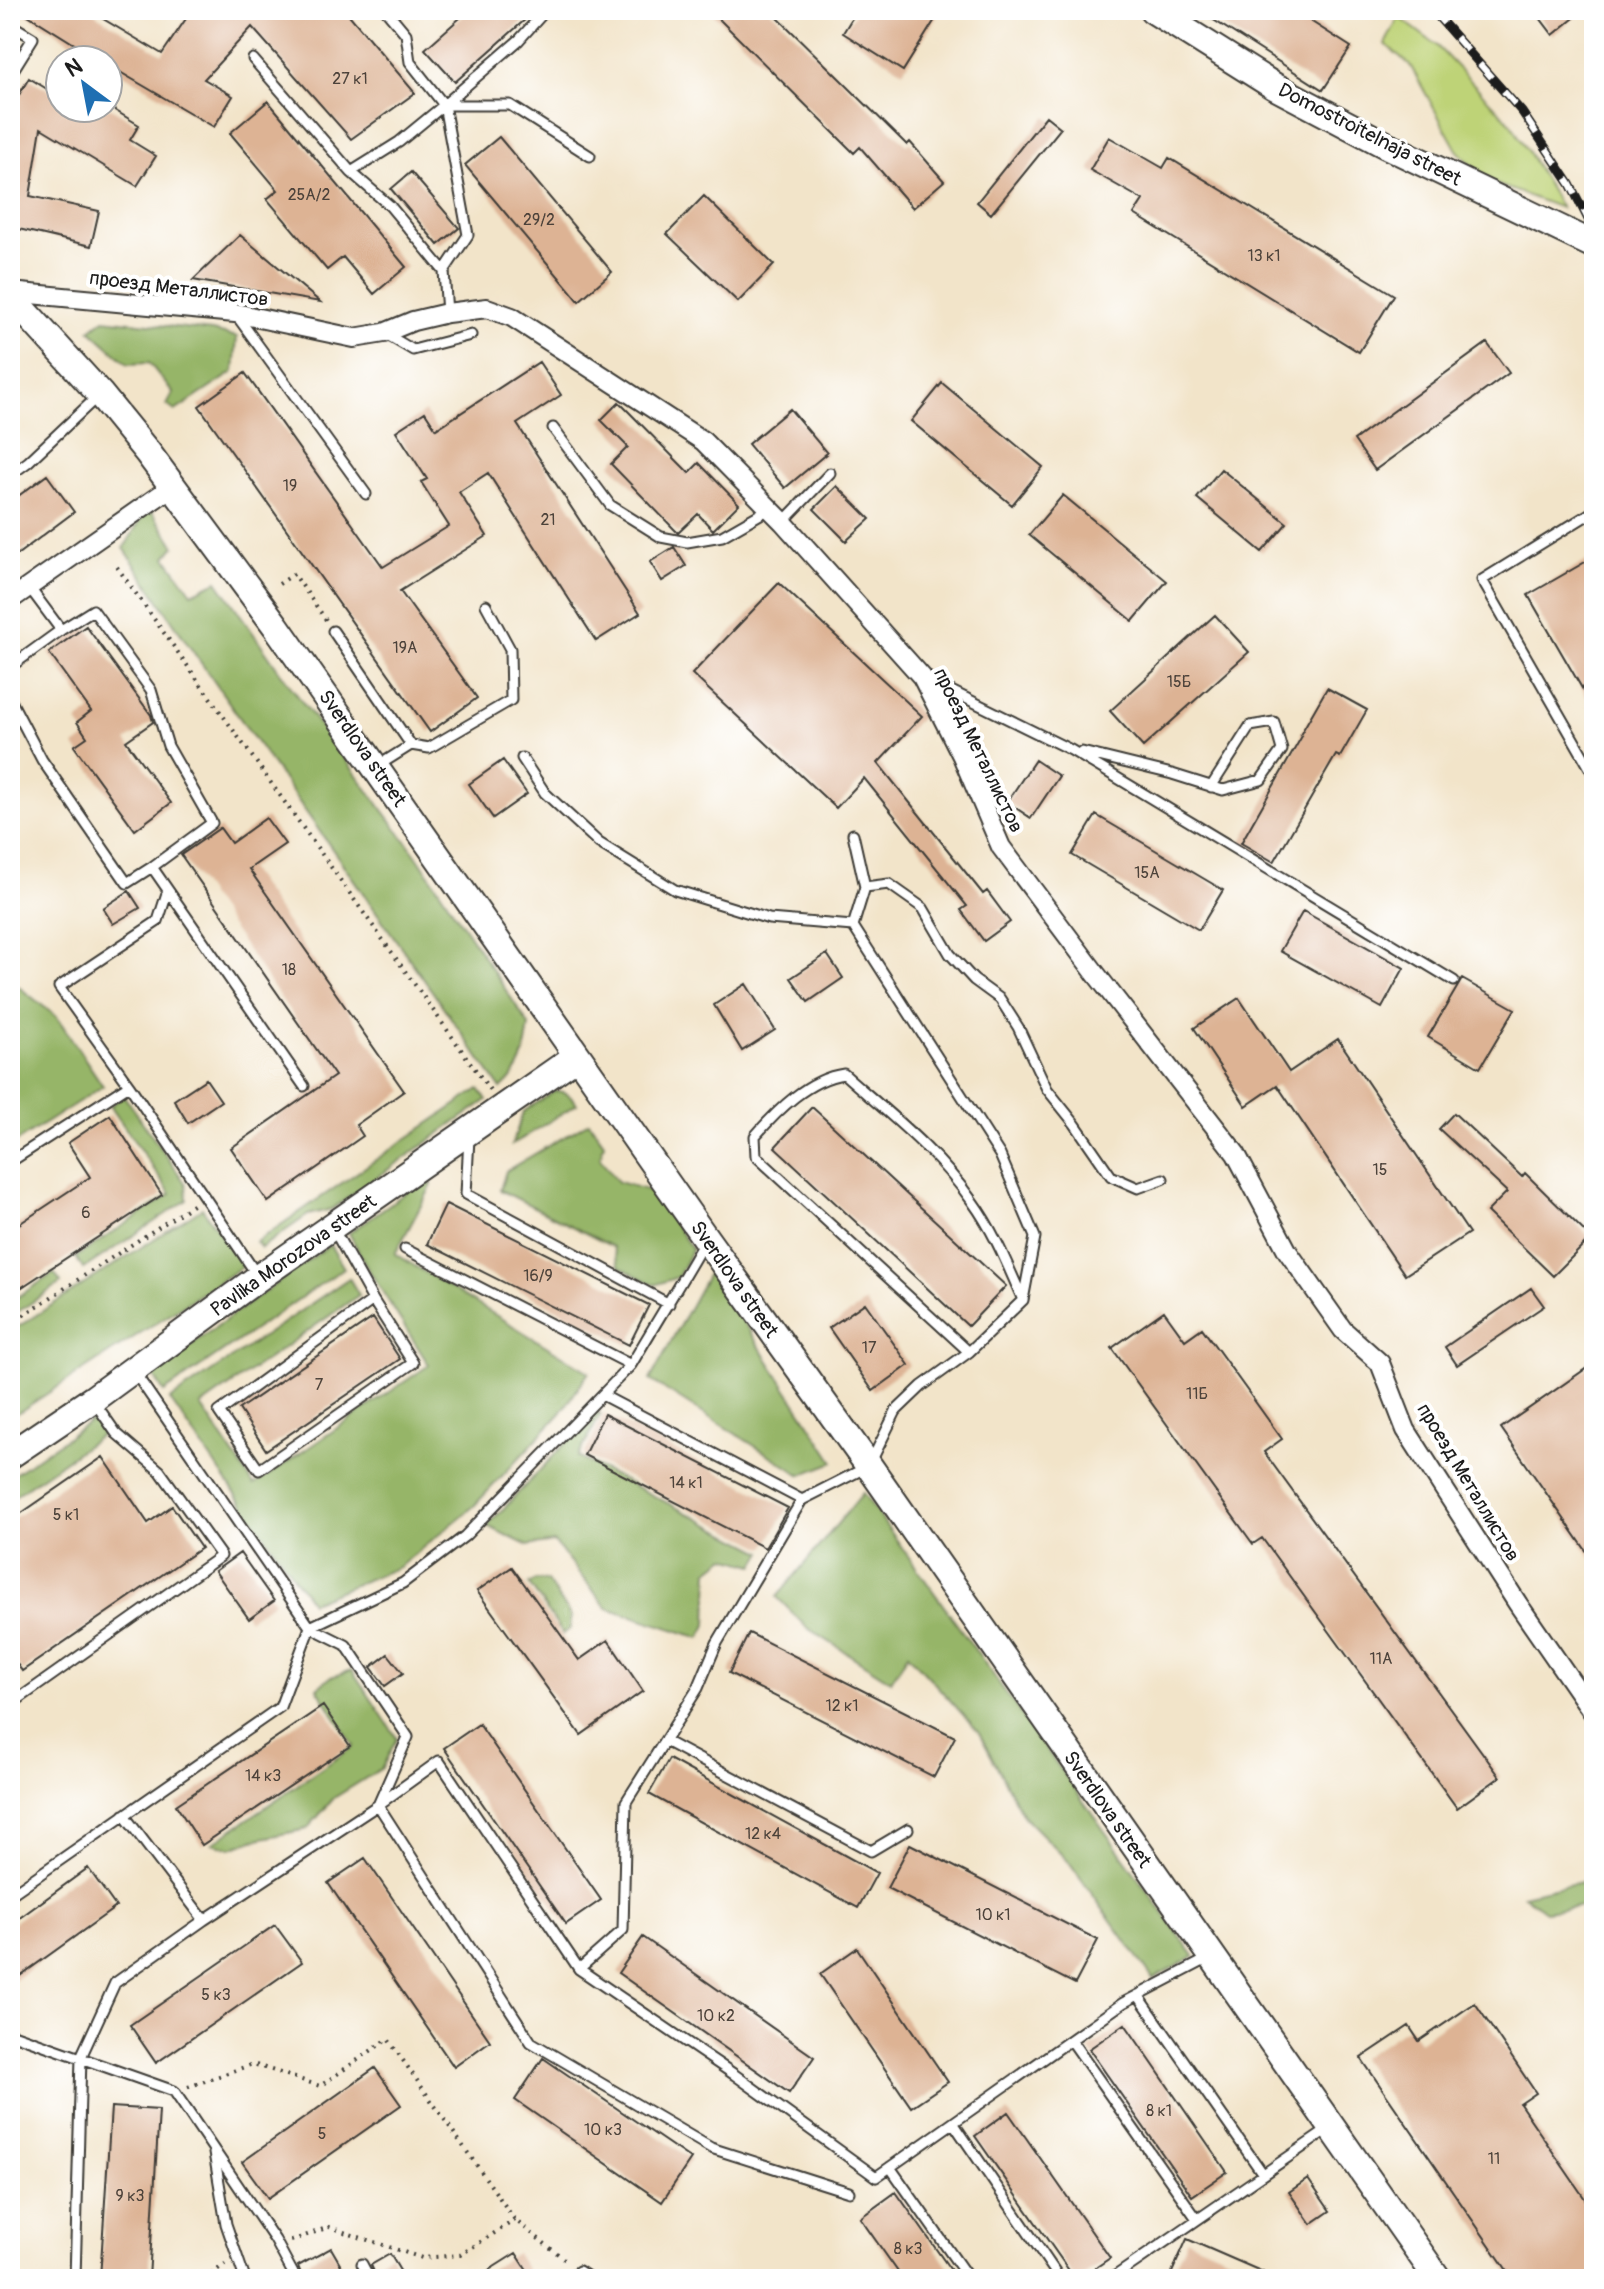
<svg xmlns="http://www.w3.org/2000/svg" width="1604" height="2289" viewBox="0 0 1604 2289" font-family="Pangolin,sans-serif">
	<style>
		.green { fill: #bed377; stroke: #6d784a; stroke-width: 2 }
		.forest { fill: #96b568; stroke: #596842; stroke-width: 2 }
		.building { fill: #ddb394 }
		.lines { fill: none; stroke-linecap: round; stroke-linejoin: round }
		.lane-casing { stroke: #3c3a36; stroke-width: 13 }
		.street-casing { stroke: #3c3a36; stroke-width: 22 }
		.secondary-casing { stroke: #3c3a36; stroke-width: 30 }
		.path { stroke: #3c3a36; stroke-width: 4; stroke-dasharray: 2 6; stroke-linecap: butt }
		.lane { stroke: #fff; stroke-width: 9 }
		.street { stroke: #fff; stroke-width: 18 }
		.secondary { stroke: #fff; stroke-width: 26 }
		.rail-casing { stroke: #1c1c1c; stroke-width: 9 }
		.rail { stroke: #fff; stroke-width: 6; stroke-dasharray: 18; stroke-linecap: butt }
		.labels { text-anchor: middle; stroke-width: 8; stroke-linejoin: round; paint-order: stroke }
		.number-label { font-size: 16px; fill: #4c423a }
		.street-label { font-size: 20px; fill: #1c1c1c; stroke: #fff }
	</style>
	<rect width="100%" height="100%" fill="#fff"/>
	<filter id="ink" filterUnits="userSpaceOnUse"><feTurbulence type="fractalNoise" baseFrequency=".0125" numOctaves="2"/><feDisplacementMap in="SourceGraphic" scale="16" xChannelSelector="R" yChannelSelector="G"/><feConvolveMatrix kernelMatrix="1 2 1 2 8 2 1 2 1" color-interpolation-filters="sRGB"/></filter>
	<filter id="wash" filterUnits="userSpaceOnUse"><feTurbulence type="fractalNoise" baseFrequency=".006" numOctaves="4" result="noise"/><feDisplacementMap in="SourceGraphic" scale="32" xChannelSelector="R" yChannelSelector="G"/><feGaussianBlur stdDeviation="1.8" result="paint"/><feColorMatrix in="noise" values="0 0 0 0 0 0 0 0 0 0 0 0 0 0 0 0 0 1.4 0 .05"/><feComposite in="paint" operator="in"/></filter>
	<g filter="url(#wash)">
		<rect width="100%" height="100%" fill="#f2e4c9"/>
		<path class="green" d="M1399,17L1436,45L1511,123L1561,208L1485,180L1457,150L1410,65L1385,44Z"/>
		<path class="forest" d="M104,319L212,331L237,337L234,372L175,411L167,405L173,393L149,363L128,364L90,330Z
			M152,512L175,546L166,557L192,593L217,581L283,676L415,853L529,1025C525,1054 524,1068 501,1089L187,643L124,548L144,514Z
			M10,980L57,1017L103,1086L10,1146Z
			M479,1089L487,1100L332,1209L308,1215L261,1248L256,1242Z
			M555,1091C566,1091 571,1095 577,1104L512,1145L523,1112Z
			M124,1096L186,1184L187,1200L83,1269L76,1257L171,1194L110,1106Z
			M589,1122L604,1143L600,1158L618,1182L651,1191L692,1249L678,1277L655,1285L619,1267L613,1247L500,1190L506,1171Z
			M425,1179L432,1185L395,1254L589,1372L561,1413L474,1506L399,1567L311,1602L170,1400L349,1278L359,1295L201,1406L254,1485L429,1365L368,1269L349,1233Z
			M202,1208L243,1266L10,1418V1332Z
			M330,1245L344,1268L164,1392L152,1373Z
			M710,1270L834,1462L801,1475L650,1380Z
			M54,1273L61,1283L10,1317V1302Z
			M596,1411L601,1414L578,1457L763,1552L755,1565L726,1557L709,1570L707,1625L700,1638L607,1608L554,1542L528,1546L487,1526Z
			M94,1419L103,1434L10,1499V1477Z
			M863,1493L1194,1956L1153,1979L1069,1862L1024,1817L978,1731L908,1654L891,1681L806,1627L777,1597Z
			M536,1580L547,1581L571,1616L570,1629L563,1634L529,1584Z
			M352,1670L397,1738L382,1768L334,1798L307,1829L253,1840L231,1848L213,1843L354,1746L317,1688L331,1677Z
			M1594,1879V1905L1545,1911L1523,1895Z"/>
		<g id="blocks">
			<path class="building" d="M20,10H88L162,54L192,10H345L415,93L351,139L252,27L204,79L233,96L214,127L108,65V60H100Z
				M469,10H536L455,82L425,49Z
				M710,10H770L907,145L910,142L944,181L913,208L860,147L854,153Z
				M857,10H941L903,71L843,33Z
				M1198,10H1293L1351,47L1323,90Z
				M1534,10H1584L1553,35Z
				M29,78L60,97V108H111L139,125L130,140L156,156L137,186L41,128L30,196L99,211L91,246L10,227V110Z
				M268,101L406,267L374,294L343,257L327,270L267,199L278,190L230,133Z
				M1046,116L1061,128L991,214L977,202Z
				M499,137L612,272L579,301L465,165Z
				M1109,137L1163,168L1169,158L1394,295L1359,352L1134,214L1143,200L1090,170Z
				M411,172L459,228L438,245L391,189Z
				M704,196L774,265L738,302L667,234Z
				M240,235L320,302L193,280Z
				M1487,343L1509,373L1375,470L1354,440Z
				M539,362L561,395L517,424L640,613L596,641L488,473L459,492L487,536L400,591L477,698L430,732L199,406L245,373L383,567L449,526L421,482L427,479L396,431L425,412L436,429Z
				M942,383L1043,467L1012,505L911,421Z
				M619,402L689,473L699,463L739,504L713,530L698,514L678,533L611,464L628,447L601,420Z
				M790,409L827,453L785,488L748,444Z
				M1221,469L1287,523L1262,552L1197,498Z
				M47,475L74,512L10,560V502Z
				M837,486L870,519L846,541L814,509Z
				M1063,495L1167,581L1133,621L1029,535Z
				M674,547L686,566L662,581L650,562Z
				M1594,557V709L1528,595Z
				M779,583L922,716L878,763L983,894L987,891L1010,922L984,941L961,910L967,906L864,778L836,808L692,674Z
				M1215,615L1249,652L1143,747L1110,711Z
				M86,626L151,715L153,722L126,741L171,803L135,830L74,746L87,737L77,722L91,711L49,653Z
				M1327,688L1367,710L1340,757L1336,755L1274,862L1241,843L1302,736L1300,735Z
				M503,760L527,794L493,818L469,784Z
				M1035,760L1059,776L1031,818L1007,802Z
				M1096,815L1223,890L1199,930L1072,855Z
				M266,818L285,844L249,869L404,1091L356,1125L363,1136L268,1202L231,1148L335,1076L181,855L220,828L231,843Z
				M129,891L140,908L113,924L103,908Z
				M1303,911L1404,968L1382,1008L1280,951Z
				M827,954L843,978L808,1002L791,978Z
				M1462,979L1515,1009L1480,1068L1428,1037Z
				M746,984L775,1030L742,1051L714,1005Z
				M1239,998L1289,1072L1338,1039L1469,1233L1405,1275L1277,1085L1246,1106L1194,1028Z
				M206,1079L221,1101L188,1123L174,1100Z
				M812,1107L1006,1286L968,1326L775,1147Z
				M1454,1113L1522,1177L1525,1173L1591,1238L1553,1276L1487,1212L1507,1192L1439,1129Z
				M110,1115L162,1195L10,1295V1230L90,1177L68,1143Z
				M446,1204L649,1305L629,1345L427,1244Z
				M1531,1288L1544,1306L1457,1365L1445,1347Z
				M865,1303L909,1365L873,1391L829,1328Z
				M1164,1311L1185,1340L1202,1328L1282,1439L1264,1452L1500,1777L1457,1808L1262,1538L1253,1544L1112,1348Z
				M373,1318L400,1359L266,1450L239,1409Z
				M1594,1363V1562L1501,1428Z
				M604,1414L788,1508L765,1548L584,1455Z
				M103,1457L148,1523L172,1506L201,1548L22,1671L10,1654V1521Z
				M240,1553L274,1601L249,1619L215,1571Z
				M512,1567L579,1660L608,1640L643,1691L581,1735L477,1591Z
				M749,1633L955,1737L934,1777L729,1673Z
				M388,1654L403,1673L385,1686L371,1667Z
				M323,1706L350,1746L202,1845L176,1805Z
				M479,1724L601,1900L566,1924L444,1748Z
				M669,1759L877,1873L858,1908L649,1794Z
				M910,1844L1098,1940L1075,1984L887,1888Z
				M365,1858L490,2041L454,2067L328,1883Z
				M88,1868L116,1907L10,1983V1925Z
				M275,1925L302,1962L156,2063L130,2025Z
				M643,1937L814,2057L789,2093L618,1973Z
				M857,1948L948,2082L911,2107L820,1974Z
				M1475,2003L1536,2093L1520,2104L1594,2212V2279H1513L1361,2058L1409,2026L1419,2041Z
				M1125,2024L1227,2172L1192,2196L1089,2049Z
				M543,2058L691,2159L662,2202L515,2100Z
				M375,2068L401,2105L268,2198L242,2162Z
				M111,2107L159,2110L149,2279H100Z
				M1008,2112L1110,2258L1079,2279H1075L975,2136Z
				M1308,2179L1330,2211L1311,2224L1289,2192Z
				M896,2192L957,2279H903L860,2218Z
				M1187,2239L1279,2279H1169Z
				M331,2248L349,2279L358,2273L362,2279H303L298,2266Z
				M516,2253L533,2279H475Z
				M390,2254L405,2279H377L371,2265Z"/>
		</g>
	</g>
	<g filter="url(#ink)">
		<use href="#blocks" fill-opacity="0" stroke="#3c3a36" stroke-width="2"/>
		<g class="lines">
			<defs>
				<path id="lane" d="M386,10L406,34L410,62L444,105L468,235L444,271
					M10,24L33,38L10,75
					M253,59L351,172L390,206L444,271L447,313
					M444,105H510L590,156
					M351,172L399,142L444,105L519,40L546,10
					M237,316L366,494
					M384,333L413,350L471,335
					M553,428L610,505L661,537L687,542L722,536L769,509
					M10,475L28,462L99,395
					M1594,511L1482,580L1594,775
					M783,522L830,473
					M61,630L93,610L151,690L168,746L212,823L152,867L304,1086
					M333,631L411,745
					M10,667L61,630L29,587
					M925,678L1071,750L1454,981
					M10,699L42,760L127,883L152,867
					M1082,752L1172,774L1223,790L1261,780L1282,750L1274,722L1250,726L1211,787
					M522,758L545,793L599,843L675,890L769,919L853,926L1000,1155L1035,1237L1023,1300L969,1352L922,1386L896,1411L869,1466L802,1500L717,1643L698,1688L626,1802L623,1930L579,1969
					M376,767L411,745L429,748L511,700L510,649L486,605
					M865,887L889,884L923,908L950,954L974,980L1000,999L1018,1027L1047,1089L1075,1124L1111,1176L1138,1188L1163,1179
					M168,890L158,921L59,987L129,1085L257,1275
					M853,926L865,887L853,834
					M469,1138L466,1194L669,1304
					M10,1162L129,1085
					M334,1230L373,1300L413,1363L259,1470L219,1412L373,1300
					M405,1249L631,1365C655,1324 680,1284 704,1242
					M969,1352L756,1156L755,1136C778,1110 808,1079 844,1074C889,1114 937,1151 972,1201C994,1231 1008,1266 1023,1300
					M135,1373L310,1627L346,1645L408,1737L378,1805L204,1920
					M602,1395L802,1500
					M10,1705L221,1556L160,1471L116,1433L93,1400
					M665,1741L871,1851L908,1829
					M10,1895L280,1707L310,1627L403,1583L465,1536L631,1365
					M1138,1995L1263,2174
					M10,2033L174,2091L275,2240L296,2279
					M1071,2040L1197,2219
					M954,2124L1060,2279
					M214,2153L226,2224L245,2279
					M890,2167L969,2279
					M849,2192L711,2148L531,2042L378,1805L439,1761L579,1969L735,2075L876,2177L1123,2003L1209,1958
					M362,2264L370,2279
					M75,2279L81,2057L115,1983L204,1920L124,1815
					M569,2279L579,2271L591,2279
					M1111,2279L1329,2129"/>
				<path id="street" d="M10,292L235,313L354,338L384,333L413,321L447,313L487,308L512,317L703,441L783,522L922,677L962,756L1001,847L1096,974L1236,1154L1288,1252L1343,1330L1380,1363L1406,1430L1518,1604L1594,1714
					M10,600L173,486"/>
				<path id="secondary" d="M1153,10L1274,86L1386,145L1594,245
					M10,295L100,394L148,453L276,626L706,1239L869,1466L1438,2279
					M10,1455L93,1399L258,1278L577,1056"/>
			</defs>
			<use href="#lane" class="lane-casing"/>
			<use href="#street" class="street-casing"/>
			<use href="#secondary" class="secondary-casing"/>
			<path class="path" d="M117,567L490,1090
				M279,584L294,574L326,620
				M10,1324L194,1204
				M188,2087L253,2064L320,2086L388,2039L515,2220L568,2262
				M291,2241L329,2227L422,2258L460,2255L515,2220
				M205,2279L225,2264"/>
			<use href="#lane" class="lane"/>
			<use href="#street" class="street"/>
			<use href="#secondary" class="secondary"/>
			<defs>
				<path id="rail" d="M1432,10L1522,112L1570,184L1594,231"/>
			</defs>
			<use href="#rail" class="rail-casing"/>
			<use href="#rail" class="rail"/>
		</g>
	</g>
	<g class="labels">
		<g class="number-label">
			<text x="350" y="84">27 к1</text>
			<text x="309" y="200">25А/2</text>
			<text x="539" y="225">29/2</text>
			<text x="1264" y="261">13 к1</text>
			<text x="290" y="491">19</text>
			<text x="548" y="525">21</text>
			<text x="405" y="653">19А</text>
			<text x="1179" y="687">15Б</text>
			<text x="1147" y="878">15А</text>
			<text x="289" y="975">18</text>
			<text x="1380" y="1175">15</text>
			<text x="86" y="1218">6</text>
			<text x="538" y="1281">16/9</text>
			<text x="869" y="1353">17</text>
			<text x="319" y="1390">7</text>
			<text x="1197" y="1399">11Б</text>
			<text x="686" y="1488">14 к1</text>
			<text x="66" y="1520">5 к1</text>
			<text x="1381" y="1664">11А</text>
			<text x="842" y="1711">12 к1</text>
			<text x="263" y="1781">14 к3</text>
			<text x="763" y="1839">12 к4</text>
			<text x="993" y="1920">10 к1</text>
			<text x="216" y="2000">5 к3</text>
			<text x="716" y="2021">10 к2</text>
			<text x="1159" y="2116">8 к1</text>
			<text x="603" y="2135">10 к3</text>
			<text x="322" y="2139">5</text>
			<text x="1494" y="2164">11</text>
			<text x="130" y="2201">9 к3</text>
			<text x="908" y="2254">8 к3</text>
		</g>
		<g class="street-label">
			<text transform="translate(1370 134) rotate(27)" y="7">Domostroitelnaja street</text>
			<text transform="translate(179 288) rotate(7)" y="7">проезд Металлистов</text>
			<text transform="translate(363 748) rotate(55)" y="7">Sverdlova street</text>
			<text transform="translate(979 750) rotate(64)" y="7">проезд Металлистов</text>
			<text transform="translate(293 1255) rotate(-35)" y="7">Pavlika Morozova street</text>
			<text transform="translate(735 1279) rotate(55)" y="7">Sverdlova street</text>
			<text transform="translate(1469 1482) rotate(59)" y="7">проезд Металлистов</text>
			<text transform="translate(1108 1809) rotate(55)" y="7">Sverdlova street</text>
		</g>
	</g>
	<rect width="1604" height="2289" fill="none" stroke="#fff" stroke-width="40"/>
	<g transform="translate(84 84) rotate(328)"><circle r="38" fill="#ffffff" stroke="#a4a4a4" stroke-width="2"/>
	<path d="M0-6L14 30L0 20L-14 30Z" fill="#1f6fb2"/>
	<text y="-12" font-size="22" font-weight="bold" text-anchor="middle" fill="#1c1c1c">N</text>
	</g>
</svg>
